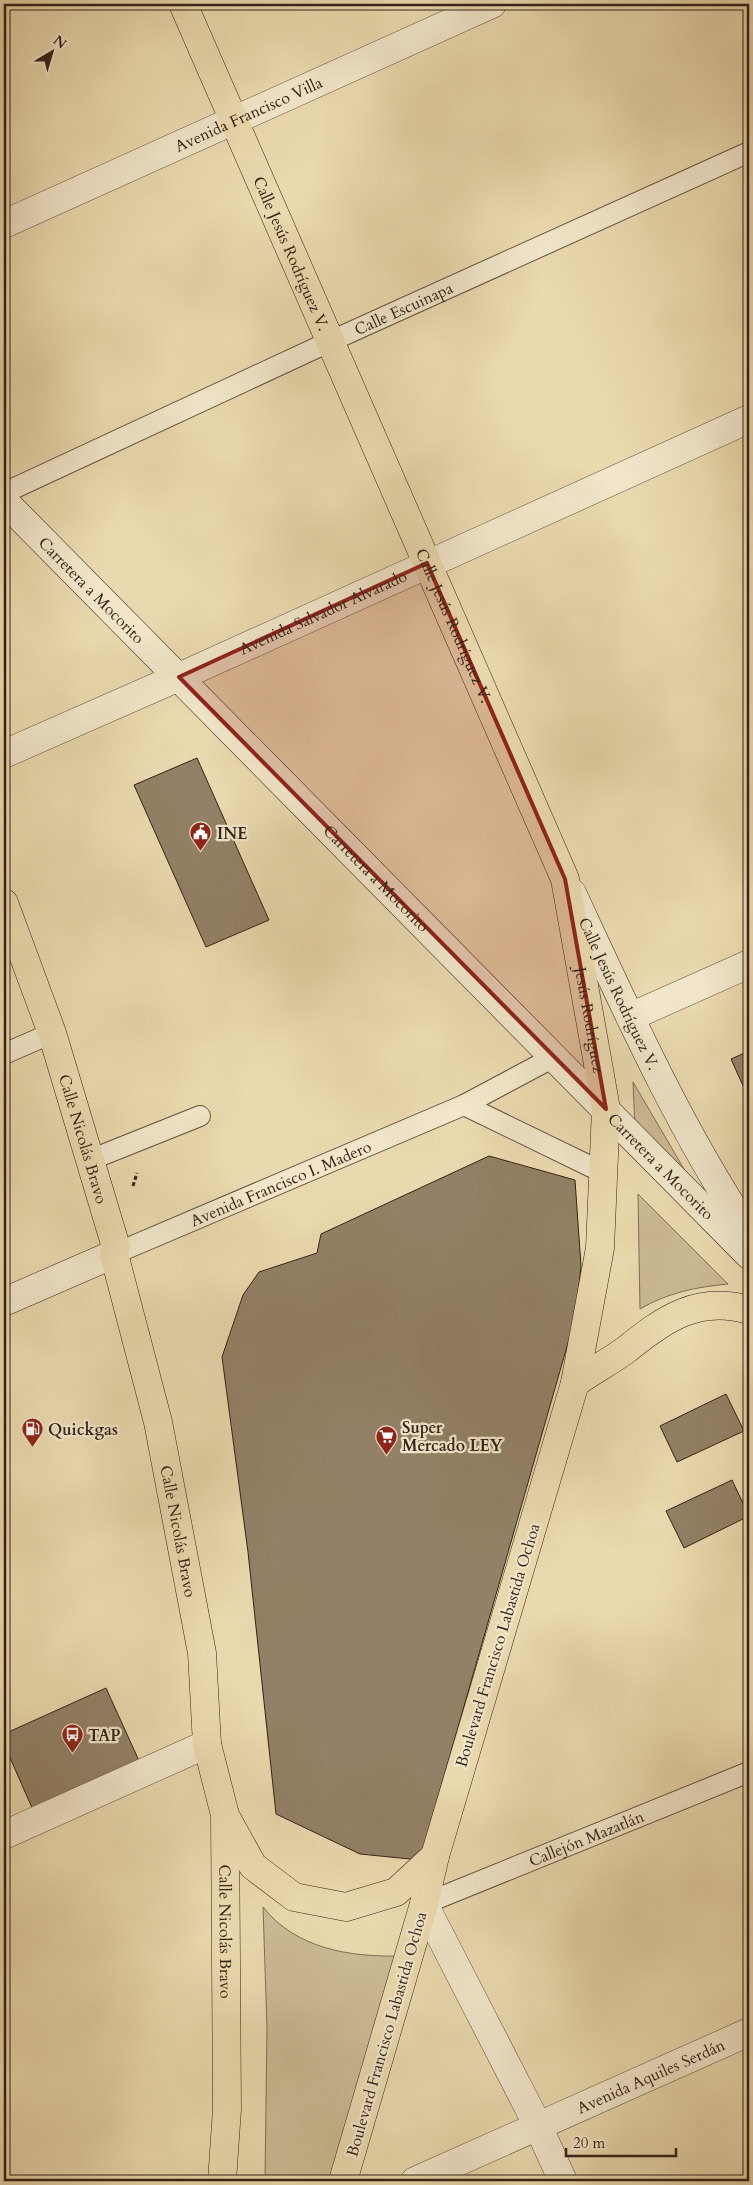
<svg xmlns="http://www.w3.org/2000/svg" width="753" height="2185" viewBox="0 0 753 2185" font-family="Cardo,serif">
	<style>
		.green { fill: #cbba94; stroke: #7f6e56 }
		.building { fill: #928166; stroke: #332218 }
		.lines { fill: none; stroke-linecap: round; stroke-linejoin: round }
		.lane-casing { stroke: #61503e; stroke-width: 22 }
		.street-casing { stroke: #61503e; stroke-width: 29 }
		.secondary-casing { stroke: #332218; stroke-width: 29 }
		.primary-casing { stroke: #332218; stroke-width: 29 }
		.path { stroke: #332218; stroke-width: 3; stroke-dasharray: 4 2.5; stroke-linecap: butt }
		.lane { stroke: #f1e6ca; stroke-width: 20 }
		.street { stroke: #f1e6ca; stroke-width: 28 }
		.secondary { stroke: #f1e6ca; stroke-width: 28 }
		.primary { stroke: #ead9ae; stroke-width: 28 }
		.marked { fill: #8f2418; fill-opacity: 0.2; stroke: #8f2418; stroke-width: 4; stroke-linejoin: round }
		.labels { text-anchor: middle; stroke-width: 4.5; stroke-linejoin: round; paint-order: stroke }
		.street-label { font-size: 16px; fill: #332218; stroke: #f1e6ca }
		.poi-label { font-size: 16px; font-weight: bold; fill: #332218; stroke: #f1e6ca; text-anchor: start }
	</style>
	<rect width="100%" height="100%" fill="#ead9ae"/>
	<filter id="stains"><feTurbulence type="fractalNoise" baseFrequency=".004" numOctaves="4"/><feColorMatrix values="0 0 0 0 .2 0 0 0 0 .09 0 0 0 0 .02 0 0 0 .5 -.17"/></filter>
	<radialGradient id="worn" r=".72"><stop offset=".6" stop-color="#630" stop-opacity="0"/><stop offset="1" stop-color="#630" stop-opacity=".3"/></radialGradient>
	<path class="green" d="M633,1082L698,1193L635,1129Z
		M638,1194L728,1284C696,1287 667,1293 640,1309Z
		M263,1907C296,1949 350,1957 400,1956L336,2181H265L267,2028Z"/>
	<path class="building" d="M197,758L269,920L206,947L134,785Z
		M749,1051V1099L731,1059Z
		M489,1156L575,1180L581,1266L576,1315L420,1860L360,1854L276,1814L248,1552L222,1357L243,1295L259,1272L317,1253L321,1234Z
		M726,1394L744,1431L677,1462L660,1426Z
		M732,1480L749,1516L684,1548L666,1511Z
		M106,1688L140,1763L33,1810L4,1744V1734Z"/>
	<g class="lines">
		<defs>
			<g id="lane">
				<path id="s1" d="M4,493L331,341L749,152"/>
				<path d="M4,1054L52,1033"/>
				<path d="M464,1105L604,1173"/>
				<path d="M90,1160L200,1116"/>
				<path id="s2" d="M114,1254L464,1105L554,1057"/>
				<path id="s3" d="M424,1904L749,1772"/>
			</g>
			<g id="street">
				<path id="s4" d="M4,224L492,4"/>
				<path id="s5" d="M4,754L179,677L749,419"/>
				<path d="M630,1017L749,964"/>
				<path d="M4,1835L207,1744"/>
				<path d="M424,1904L538,2126L563,2181"/>
				<path id="s6" d="M415,2181L749,2032"/>
			</g>
			<g id="secondary">
				<path id="s7" d="M4,501L749,1255"/>
				<path id="s8" d="M572,893C626,1009 678,1126 749,1233"/>
				<path d="M4,1302L114,1254"/>
			</g>
			<g id="primary">
				<path id="s9" d="M183,4L565,879L606,1109L600,1248L575,1383L435,1856L424,1904L343,2181"/>
				<path id="s10" d="M4,903L52,1033L116,1247L114,1254L158,1422L202,1653L207,1744L225,1815L227,2109L222,2181"/>
				<path d="M575,1383C592,1371 611,1361 627,1349C664,1319 698,1295 749,1310"/>
				<path d="M227,1819L253,1866L294,1897L346,1907L396,1892L435,1856"/>
			</g>
		</defs>
		<use href="#lane" class="lane-casing"/>
		<use href="#street" class="street-casing"/>
		<use href="#secondary" class="secondary-casing"/>
		<use href="#primary" class="primary-casing"/>
		<path class="path" d="M133,1186L137,1173"/>
		<use href="#lane" class="lane"/>
		<use href="#street" class="street"/>
		<use href="#secondary" class="secondary"/>
		<use href="#primary" class="primary"/>
	</g>
	<path class="marked" d="M427,563L565,879L606,1109L179,677Z"/>
	<defs>
		<symbol id="civic-pin" viewBox="-11 -11 22 30"><path d="M0 17L-7.5 6A9.5 9.5 0 1 1 7.5 6Z" fill="#8f2418" stroke="#f1e6ca"/><path d="M-.6-6.5H3V-4.5H.6V-3L4-1V1h2V6H-6V1h2V-1L-.6-3ZM-1.2 2.5V6h2.4V2.5Z" fill="#fff"/></symbol>
		<symbol id="fuel-pin" viewBox="-11 -11 22 30"><path d="M0 17L-7.5 6A9.5 9.5 0 1 1 7.5 6Z" fill="#8f2418" stroke="#f1e6ca"/><path d="M-5.5-6h7V0h2V4h1.3V-2.5L3-4.5l.8-.8L6-3V5H2.5V1h-1V6h-7ZM-4.2-4.7v3.2H.2V-4.7Z" fill="#fff"/></symbol>
		<symbol id="supermarket-pin" viewBox="-11 -11 22 30"><path d="M0 17L-7.5 6A9.5 9.5 0 1 1 7.5 6Z" fill="#8f2418" stroke="#f1e6ca"/><path d="M-6-5.5h2.5l.6 2H6L4.5 2H-2.5L-4.4-4H-6ZM-1.5 3.2a1.3 1.3 0 1 0 .1 0ZM3 3.2a1.3 1.3 0 1 0 .1 0Z" fill="#fff"/></symbol>
		<symbol id="bus-pin" viewBox="-11 -11 22 30"><path d="M0 17L-7.5 6A9.5 9.5 0 1 1 7.5 6Z" fill="#8f2418" stroke="#f1e6ca"/><path d="M-5-6H5V4H4V6H2V4H-2V6H-4V4H-5ZM-3.5-4V0h7V-4ZM-3.5 1.2v1.5H-2V1.2ZM2 1.2v1.5H3.5V1.2Z" fill="#fff"/></symbol>
	</defs>
	<g fill-rule="evenodd">
		<use href="#civic-pin" x="188" y="820" width="25" height="34"/>
		<use href="#fuel-pin" x="20" y="1416" width="25" height="34"/>
		<use href="#supermarket-pin" x="374" y="1424" width="25" height="34"/>
		<use href="#bus-pin" x="60" y="1722" width="25" height="34"/>
	</g>
	<g class="labels">
		<g class="street-label">
			<text dy="6" stroke="none"><textPath href="#s4" startOffset="268">Avenida Francisco Villa</textPath></text>
			<text dy="6" stroke="none"><textPath href="#s9" startOffset="272">Calle Jesús Rodríguez V.</textPath></text>
			<text dy="6" stroke="none"><textPath href="#s1" startOffset="440">Calle Escuinapa</textPath></text>
			<text dy="6" stroke="none"><textPath href="#s7" startOffset="125">Carretera a Mocorito</textPath></text>
			<text dy="6" stroke="none"><textPath href="#s5" startOffset="349">Avenida Salvador Alvarado</textPath></text>
			<text dy="6" stroke="none"><textPath href="#s9" startOffset="678">Calle Jesús Rodríguez V.</textPath></text>
			<text dy="6" stroke="none"><textPath href="#s7" startOffset="530">Carretera a Mocorito</textPath></text>
			<text dy="6" stroke="none"><textPath href="#s8" startOffset="111">Calle Jesús Rodríguez V.</textPath></text>
			<text dy="6" stroke="none"><textPath href="#s9" startOffset="1098">Jesús Rodríguez</textPath></text>
			<text dy="6" stroke="none"><textPath href="#s10" startOffset="249">Calle Nicolás Bravo</textPath></text>
			<text dy="6" stroke="none"><textPath href="#s7" startOffset="935">Carretera a Mocorito</textPath></text>
			<text dy="6" stroke="none"><textPath href="#s2" startOffset="181">Avenida Francisco I. Madero</textPath></text>
			<text dy="6" stroke="none"><textPath href="#s10" startOffset="654">Calle Nicolás Bravo</textPath></text>
			<text transform="translate(497 1645) rotate(-73)" y="6">Boulevard Francisco Labastida Ochoa</text>
			<text dy="6" stroke="none"><textPath href="#s3" startOffset="175">Callejón Mazatlán</textPath></text>
			<text dy="6" stroke="none"><textPath href="#s10" startOffset="1059">Calle Nicolás Bravo</textPath></text>
			<text transform="translate(386 2034) rotate(-74)" y="6">Boulevard Francisco Labastida Ochoa</text>
			<text dy="6" stroke="none"><textPath href="#s6" startOffset="258">Avenida Aquiles Serdán</textPath></text>
		</g>
		<g class="poi-label">
			<text x="217" y="839">INE</text>
			<text x="402" y="1433">Super<tspan x="402" dy="18">Mercado LEY</tspan></text>
			<text x="48" y="1435">Quickgas</text>
			<text x="88" y="1741">TAP</text>
		</g>
	</g>
	<rect width="753" height="2185" fill="none" stroke="#ead9ae" stroke-width="20"/>
	<rect x="5" y="5" width="743" height="2175" fill="none" stroke="#332218" stroke-width="2.5"/>
	<rect x="10" y="10" width="733" height="2165" fill="none" stroke="#332218"/>
	<g transform="translate(52 52) rotate(38)" stroke="#f1e6ca" stroke-width="4" paint-order="stroke">
	<path d="M0-4L9 19L0 12L-9 19Z" fill="#332218"/>
	<text y="-8" font-size="14" font-weight="bold" text-anchor="middle" fill="#332218">N</text>
	</g>
	<path d="M566 2148v8h110v-8" fill="none" stroke="#332218" stroke-width="2.5"/>
	<text x="573" y="2148" font-size="15" fill="#332218" stroke="#f1e6ca" stroke-width="4" paint-order="stroke">20 m</text>
	<rect width="100%" height="100%" filter="url(#stains)"/>
	<rect width="100%" height="100%" fill="url(#worn)"/>
</svg>
